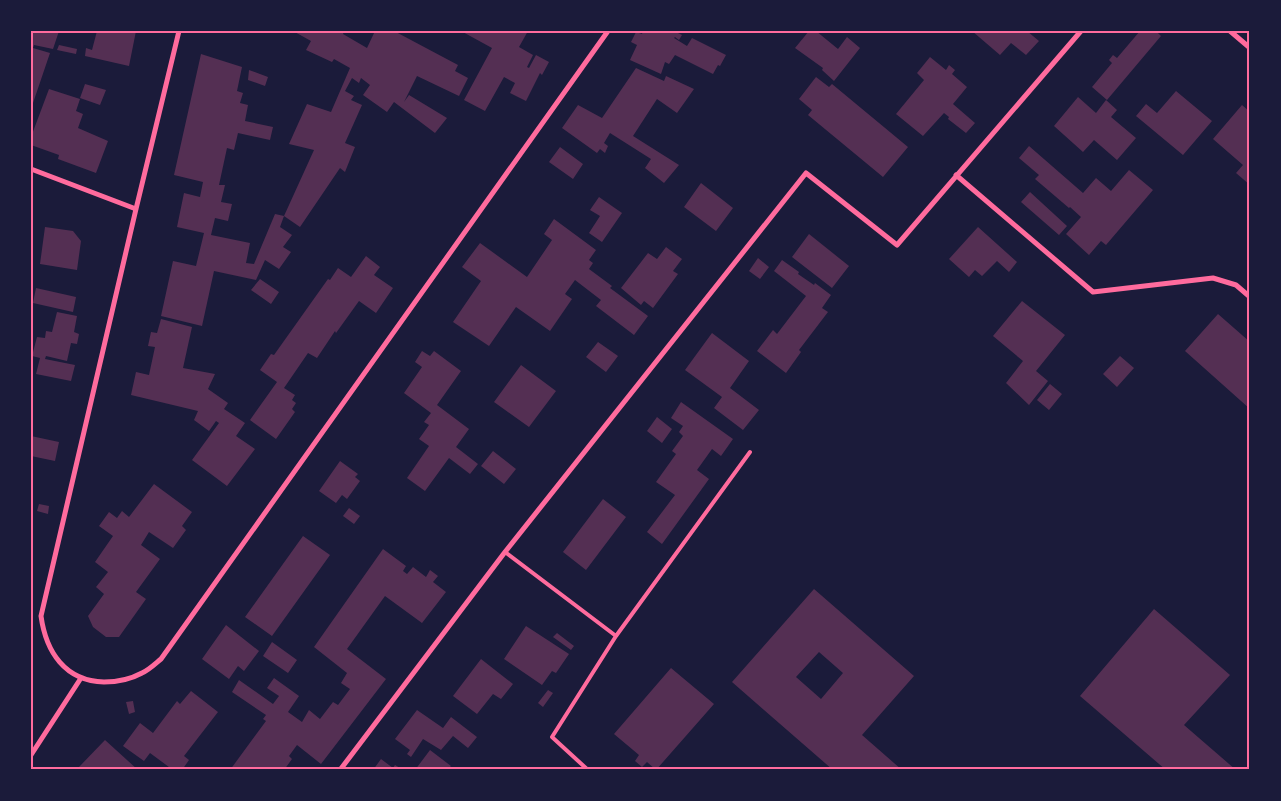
<svg xmlns="http://www.w3.org/2000/svg" width="1281" height="801" viewBox="0 0 1281 801" font-family="Barlow,sans-serif">
	<style>
		.building { fill: #542f53; fill-rule: evenodd }
		.lines { fill: none; stroke-linecap: round; stroke-linejoin: round }
		.service { stroke: #ff6b9d; stroke-width: 4 }
		.minor { stroke: #ff6b9d; stroke-width: 5 }
		.neatline { fill: none; stroke: #ff6b9d; stroke-width: 2 }
	</style>
	<rect width="100%" height="100%" fill="#1b1b3a"/>
	<path class="building" d="M31,31H59L53,49L34,45L33,48L50,53L32,106Z
		M97,31H136L129,66L85,56L86,48L92,50Z
		M293,31H344L343,34L367,48L375,31H394L458,65L455,71L468,78L459,96L417,76L404,102L409,95L447,118L435,133L394,102L387,112L363,95L370,85L361,78L359,83L352,78L345,91L354,96L351,100L362,105L345,143L355,147L345,172L340,168L300,227L284,216L314,150L289,144L307,104L331,112L350,68L334,59L332,62L306,50L311,41Z
		M461,31H528L519,47L533,55L527,67L529,68L536,55L549,62L542,75L540,73L526,101L510,93L515,83L504,77L485,111L464,100L492,48Z
		M643,31H679L678,33L682,35L679,40L675,37L674,38L687,46L692,38L726,55L720,66L718,65L713,74L675,55L669,64L665,62L661,74L630,60L637,45L631,42L636,32L642,34Z
		M809,31H816L838,49L847,37L860,48L834,81L822,70L823,68L795,48Z
		M972,31H1027L1039,41L1026,55L1011,43L1000,55Z
		M1140,31H1156L1161,36L1107,100L1092,87L1112,63L1109,60L1113,55L1117,58Z
		M59,45L77,49L76,54L57,50Z
		M201,54L242,67L237,91L243,93L240,103L248,105L245,121L273,127L270,140L238,133L234,150L227,148L219,185H225L221,202L232,204L228,221L215,218L211,235L250,243L246,263L254,264L275,214L284,216L280,227L292,235L283,247L291,252L279,269L265,260L256,280L214,271L202,326L161,316L173,261L196,266L204,233L177,227L184,193L200,197L203,182L174,175Z
		M930,57L946,70L949,65L955,70L952,74L967,87L953,104L975,123L966,133L948,119L949,117L944,113L923,136L896,114L924,80L917,73Z
		M636,68L664,81L666,76L694,89L677,113L657,99L633,136L679,165L664,183L645,168L651,159L610,133L604,143L608,146L605,153L600,149L597,153L562,128L578,105L602,118Z
		M249,70L268,77L265,86L248,80Z
		M816,77L829,87L832,84L908,147L883,177L808,115L812,110L799,99Z
		M85,84L106,90L100,105L80,98Z
		M49,89L80,99L76,111L83,114L78,128L108,141L96,173L58,159L59,155L31,145V137Z
		M1176,91L1212,121L1183,155L1136,116L1146,104L1157,113Z
		M1078,97L1096,113L1106,100L1117,110L1111,117L1136,138L1117,160L1094,140L1083,152L1054,126Z
		M1242,105L1250,112V185L1236,173L1243,165L1213,139Z
		M1029,146L1083,193L1096,178L1111,191L1129,170L1153,190L1106,245L1101,241L1089,255L1066,234L1081,217L1070,207L1069,208L1035,179L1039,175L1019,158Z
		M560,147L583,164L573,179L549,162Z
		M701,183L733,208L716,231L684,207Z
		M1030,192L1067,226L1059,235L1021,202Z
		M599,197L622,213L602,242L589,233L600,216L590,210Z
		M554,219L596,250L589,260L593,263L589,269L612,286L610,288L648,316L634,335L596,306L601,300L575,280L565,294L572,299L550,331L516,307L489,346L453,322L481,281L462,267L480,243L527,277L552,240L544,234Z
		M45,227L73,231L81,241L77,270L40,264Z
		M978,227L1017,262L1009,272L997,261L982,276L975,270L969,277L949,259Z
		M809,234L849,266L832,288L792,257Z
		M666,247L682,259L673,271L678,274L653,308L644,301L641,305L621,288L648,253L657,259Z
		M366,256L380,267L374,275L393,288L376,313L359,301L336,333L335,331L317,358L308,353L284,388L295,395L292,400L296,403L292,409L295,412L276,439L250,420L277,382L260,370L271,354L274,355L328,279L330,280L338,268L351,277Z
		M758,258L769,267L760,279L749,271Z
		M782,260L799,272L798,274L814,285L815,283L831,295L822,308L828,312L799,350L801,352L786,373L757,351L773,330L777,334L806,296L774,271Z
		M260,279L279,292L271,304L251,290Z
		M36,288L76,297L73,312L33,303Z
		M1022,301L1065,335L1036,371L1048,381L1029,405L1006,383L1023,361L993,336Z
		M57,312L77,316L74,332L79,334L77,344L71,343L67,361L46,356L45,359L75,365L71,381L36,374L40,358L32,356L37,337L45,338L46,331L52,332Z
		M1218,314L1250,342V409L1185,351Z
		M161,319L192,327L183,368L215,374L208,389L228,403L224,409L245,423L236,436L255,449L227,486L192,460L219,423L216,421L209,431L194,420L198,411L131,395L136,372L149,375L155,347L148,346L151,332L157,333Z
		M712,333L749,361L730,388L759,410L743,430L714,408L722,397L685,370Z
		M598,342L618,356L606,372L586,357Z
		M422,351L430,356L434,351L461,371L437,405L469,429L456,447L478,464L470,474L449,458L425,491L407,478L429,446L419,439L429,425L424,422L431,413L404,393L422,367L415,362Z
		M1120,356L1134,368L1117,387L1103,374Z
		M521,365L556,391L529,427L494,402Z
		M1050,384L1062,394L1049,410L1037,400Z
		M681,402L733,439L721,456L712,449L697,470L709,479L662,544L647,532L675,495L656,482L676,454L672,451L683,436L679,432L683,426L671,418Z
		M657,417L672,429L662,443L647,431Z
		M31,436L59,442L55,461L31,456Z
		M493,451L516,469L504,484L481,466Z
		M340,461L358,474L355,477L360,481L347,499L342,495L336,503L319,491Z
		M154,484L192,512L182,526L186,530L173,548L149,532L141,545L160,559L136,592L146,599L119,637H106L93,627L88,616L104,594L96,587L108,572L95,562L113,536L99,526L109,512L117,518L122,511L129,517Z
		M603,499L626,517L586,570L563,552Z
		M39,504L49,506L48,514L37,511Z
		M349,508L360,516L354,524L343,516Z
		M303,536L330,555L272,636L245,617Z
		M383,549L406,566L403,571L407,574L413,567L426,577L430,570L438,576L433,582L446,592L422,623L385,596L347,649L386,679L321,764L297,745L289,756L292,759L284,770H230L266,721L263,719L266,715L232,692L239,680L273,704L279,696L267,688L274,678L299,696L288,712L302,722L309,710L320,719L333,702L338,705L350,689L341,683L347,673L314,647Z
		M814,589L914,676L862,735L902,770H833L732,682ZM819,652L843,673L821,699L796,677Z
		M1154,609L1230,675L1184,725L1236,770H1166L1080,696Z
		M226,625L259,651L244,671L238,666L229,679L202,659Z
		M526,626L569,654L556,673L552,671L542,685L504,659Z
		M557,633L574,646L571,650L553,637Z
		M272,642L297,660L288,673L263,656Z
		M481,659L513,684L501,699L493,694L477,714L453,696Z
		M671,668L714,704L656,770L647,762L642,767L635,761L639,755L614,734Z
		M548,690L553,693L543,707L538,703Z
		M191,691L218,712L184,756L189,760L182,770H173L150,753L144,761L123,746L140,723L153,733L177,701L180,704Z
		M133,701L135,712L129,714L126,702Z
		M417,710L443,728L451,717L477,737L468,748L453,736L441,750L423,739L411,757L407,754L410,750L395,739Z
		M105,740L138,770H82L79,767Z
		M430,750L451,766L447,770H415Z
		M381,759L393,768L395,765L400,768L399,770H373Z"/>
	<g class="lines">
		<path class="service" d="M505,552L616,636
			M588,770L552,737L616,636L750,452"/>
		<path class="minor" d="M179,31L136,209L41,616C46,652 65,681 104,682C117,682 131,679 142,673C149,670 155,664 161,659L608,31
			M1230,31L1250,48
			M31,169L136,209
			M956,175L1093,292L1213,278L1236,285L1250,297
			M31,755L81,678
			M340,770L505,552L806,173L897,245L1081,31"/>
	</g>
	<rect width="1281" height="801" fill="none" stroke="#1b1b3a" stroke-width="65"/>
	<rect x="32" y="32" width="1216" height="736" class="neatline"/>
</svg>
